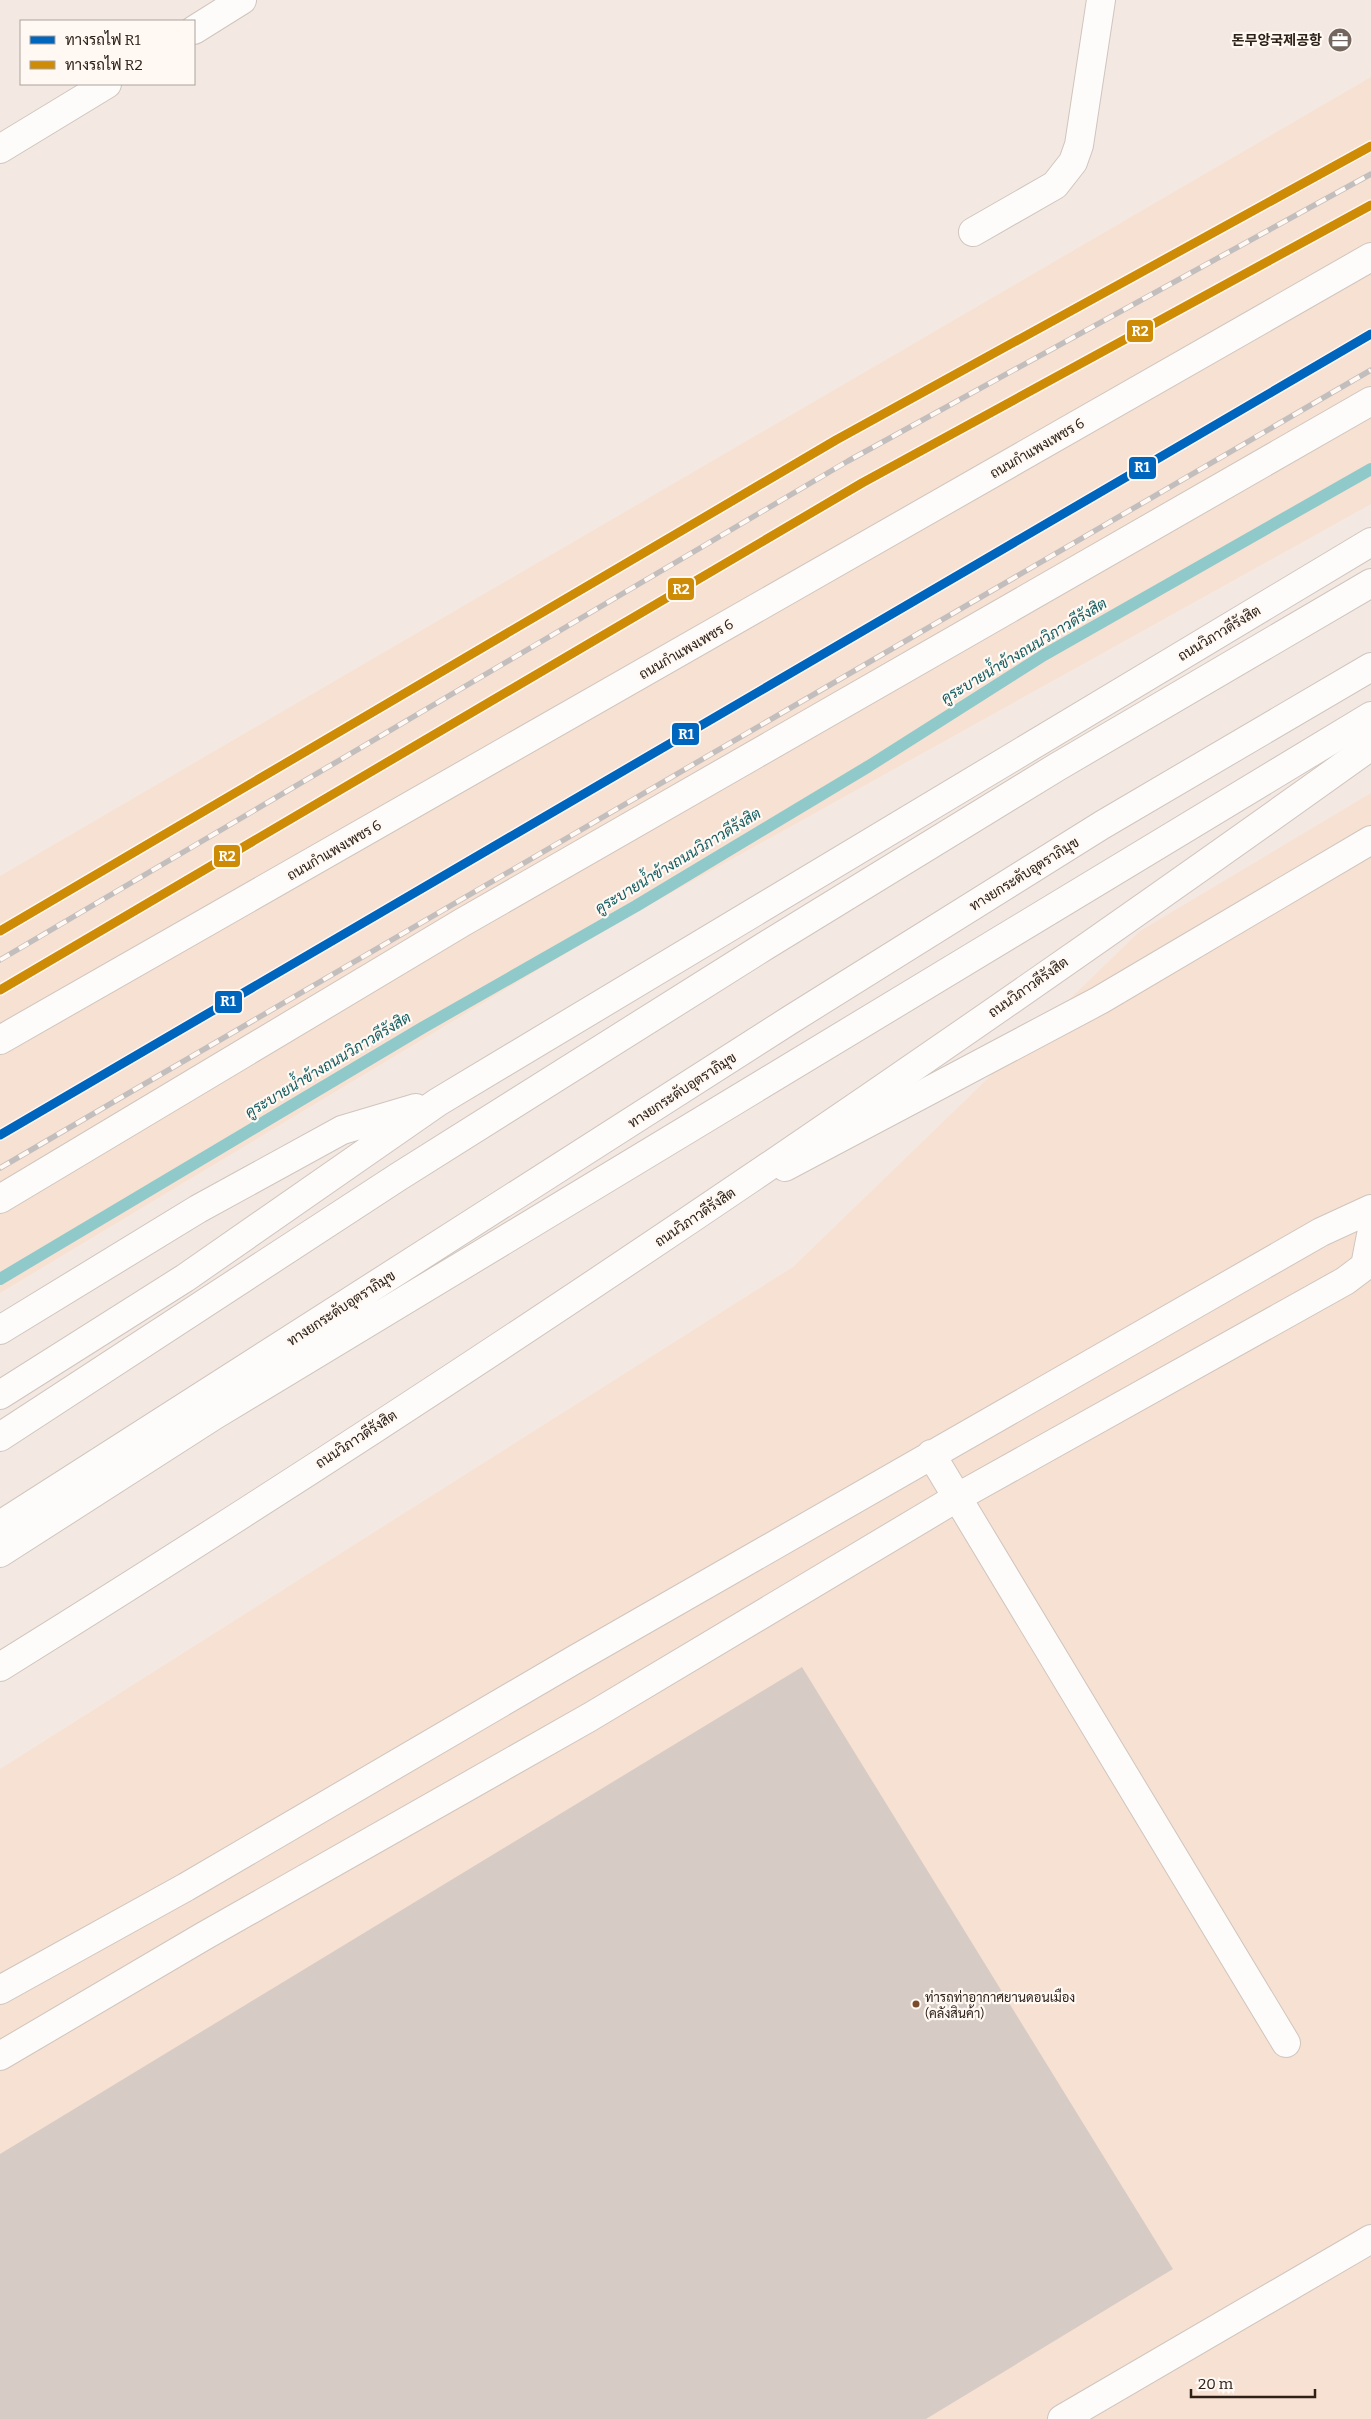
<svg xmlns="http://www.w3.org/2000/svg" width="1371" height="2419" viewBox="0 0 1371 2419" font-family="Bitter,'Noto Sans KR',Sarabun,serif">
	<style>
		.built { fill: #f7e1d2 }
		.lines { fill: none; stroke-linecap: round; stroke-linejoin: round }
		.stream { stroke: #90c9c9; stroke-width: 12 }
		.building { fill: #d7ccc5 }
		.minor-casing { stroke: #cfc5bd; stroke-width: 30 }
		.major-casing { stroke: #cfc5bd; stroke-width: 30 }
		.highway-casing { stroke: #cfc5bd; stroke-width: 30 }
		.minor { stroke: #fdfcfb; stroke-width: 28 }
		.major { stroke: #fdfcfb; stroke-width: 28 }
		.highway { stroke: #fdfcfb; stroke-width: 28 }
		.rail-casing { stroke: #c2bebd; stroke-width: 5.5 }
		.rail { stroke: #fff8f3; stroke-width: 4; stroke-dasharray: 11; stroke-linecap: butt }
		.rail-1-casing { stroke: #fff8f3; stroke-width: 12 }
		.rail-2-casing { stroke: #fff8f3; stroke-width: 12 }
		.rail-1 { stroke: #0065bd; stroke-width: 9 }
		.rail-2 { stroke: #ce8b05; stroke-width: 9 }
		.bus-dot { fill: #7a4b2a; stroke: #fff8f3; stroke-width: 2 }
		.labels { text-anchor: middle; stroke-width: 4.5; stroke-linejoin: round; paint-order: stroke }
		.bus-label { font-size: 13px; fill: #2c2017; stroke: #fff8f3; text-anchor: start }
		.poi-label { font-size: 14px; font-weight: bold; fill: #2c2017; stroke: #fff8f3; text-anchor: end }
		.street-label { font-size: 14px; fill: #2c2017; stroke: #fff8f3 }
		.water-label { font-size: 15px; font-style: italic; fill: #145d60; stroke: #fff8f3 }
		.line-badge { stroke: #fff8f3; stroke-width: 2 }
		.badge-label { font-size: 14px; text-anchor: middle; font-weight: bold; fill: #fff }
	</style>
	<rect width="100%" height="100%" fill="#f4e9e2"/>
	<path class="built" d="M1371,77V504L608,928L0,1293V876Z
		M1371,793V2419H0V1769L793,1267L1140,931Z"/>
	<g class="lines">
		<path class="stream" d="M0,1279L422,1028L636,906L869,766L1044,655L1371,469"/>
	</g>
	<path class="building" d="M802,1667L1173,2269L926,2419H0V2154Z"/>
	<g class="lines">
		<defs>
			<path id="minor" d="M194,30L242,0
				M0,149L107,84
				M973,232L1055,185L1073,162L1079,145L1101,0
				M785,1167L1100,1000L1371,840
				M931,1454L1286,2043
				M0,1990L186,1887L574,1660L1321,1232L1371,1209
				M0,2056L204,1936L590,1717L958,1497L1345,1281L1365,1266L1371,1235
				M1062,2419L1371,2239"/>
			<path id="major" d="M0,1040L1371,257
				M0,1199L463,922L1371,401
				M0,1667C465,1378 918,1070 1364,751L1371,740"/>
			<path id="highway" d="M0,1330L198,1209L342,1130L416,1108
				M0,1395L185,1278L438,1102L1371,542
				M0,1437L398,1177L765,946L1057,767L1371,583
				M0,1525L790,1020L1102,825L1371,667
				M0,1553L215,1415L1371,716"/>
		</defs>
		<use href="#minor" class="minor-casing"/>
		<use href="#major" class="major-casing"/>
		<use href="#highway" class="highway-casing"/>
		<use href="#minor" class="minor"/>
		<use href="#major" class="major"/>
		<use href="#highway" class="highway"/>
		<defs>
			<path id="rail" d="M0,931L836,440L1371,146
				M0,960L848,461L1371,174
				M0,1135L1371,334
				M0,1168L1371,370"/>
		</defs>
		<use href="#rail" class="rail-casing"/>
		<use href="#rail" class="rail"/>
		<defs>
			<path id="rail-1" d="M0,1135L1371,334"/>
			<path id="rail-2" d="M0,931L836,440L1371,146
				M0,990L862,483L1371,205"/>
		</defs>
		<use href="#rail-1" class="rail-1-casing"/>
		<use href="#rail-2" class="rail-2-casing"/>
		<use href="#rail-1" class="rail-1"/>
		<use href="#rail-2" class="rail-2"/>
	</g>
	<defs>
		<symbol id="office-disc" viewBox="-11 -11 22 22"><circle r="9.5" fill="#72665e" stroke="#fff8f3"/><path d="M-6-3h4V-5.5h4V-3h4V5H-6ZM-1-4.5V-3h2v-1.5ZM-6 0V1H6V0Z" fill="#fff"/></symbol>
	</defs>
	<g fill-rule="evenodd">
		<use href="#office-disc" x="1326" y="26" width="28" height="28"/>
	</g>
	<circle class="bus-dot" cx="916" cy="2004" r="4.5"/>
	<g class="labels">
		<g class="bus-label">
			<text x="925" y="2002">ท่ารถท่าอากาศยานดอนเมือง<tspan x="925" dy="16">(คลังสินค้า)</tspan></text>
		</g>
		<g class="poi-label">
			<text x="1322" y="45">돈무앙국제공항</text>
		</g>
		<g class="street-label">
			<text transform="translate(1037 448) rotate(-30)" y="5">ถนนกำแพงเพชร 6</text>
			<text transform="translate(1219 633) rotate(-31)" y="5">ถนนวิภาวดีรังสิต</text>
			<text transform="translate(686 649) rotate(-30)" y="5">ถนนกำแพงเพชร 6</text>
			<text transform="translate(334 850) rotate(-30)" y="5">ถนนกำแพงเพชร 6</text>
			<text transform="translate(1024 874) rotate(-32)" y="5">ทางยกระดับอุตราภิมุข</text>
			<text transform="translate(1028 987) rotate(-35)" y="5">ถนนวิภาวดีรังสิต</text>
			<text transform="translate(682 1090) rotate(-33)" y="5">ทางยกระดับอุตราภิมุข</text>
			<text transform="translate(695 1217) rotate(-34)" y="5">ถนนวิภาวดีรังสิต</text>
			<text transform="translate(341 1308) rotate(-33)" y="5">ทางยกระดับอุตราภิมุข</text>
			<text transform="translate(356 1439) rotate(-33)" y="5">ถนนวิภาวดีรังสิต</text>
		</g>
		<g class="water-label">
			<text transform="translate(1024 651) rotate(-31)" y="5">คูระบายน้ำข้างถนนวิภาวดีรังสิต</text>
			<text transform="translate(678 861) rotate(-31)" y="5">คูระบายน้ำข้างถนนวิภาวดีรังสิต</text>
			<text transform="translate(328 1065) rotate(-31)" y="5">คูระบายน้ำข้างถนนวิภาวดีรังสิต</text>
		</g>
	</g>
	<g class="line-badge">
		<rect x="1126" y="319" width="28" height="24" rx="5" fill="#ce8b05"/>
		<rect x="1128" y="456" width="29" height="24" rx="5" fill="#0065bd"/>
		<rect x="667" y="577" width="28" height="24" rx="5" fill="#ce8b05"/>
		<rect x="671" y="722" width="29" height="24" rx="5" fill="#0065bd"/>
		<rect x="213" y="844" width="28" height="24" rx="5" fill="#ce8b05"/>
		<rect x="214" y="990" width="29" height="24" rx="5" fill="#0065bd"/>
	</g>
	<g class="badge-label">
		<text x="1140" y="336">R2</text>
		<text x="1142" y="472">R1</text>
		<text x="681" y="594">R2</text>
		<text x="686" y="739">R1</text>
		<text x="227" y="861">R2</text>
		<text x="228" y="1006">R1</text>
	</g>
	<rect x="20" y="20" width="175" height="65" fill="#fff8f3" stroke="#aba29b"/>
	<rect x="30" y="36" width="25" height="8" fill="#0065bd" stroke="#aba29b"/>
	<text x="65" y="45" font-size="15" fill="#2c2017">ทางรถไฟ R1</text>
	<rect x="30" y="61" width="25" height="8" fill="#ce8b05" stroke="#aba29b"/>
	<text x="65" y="70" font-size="15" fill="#2c2017">ทางรถไฟ R2</text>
	<path d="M1191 2389v8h124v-8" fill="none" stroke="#2c2017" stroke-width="2.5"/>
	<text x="1198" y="2389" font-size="15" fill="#2c2017" stroke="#fff8f3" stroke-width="4" paint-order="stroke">20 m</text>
</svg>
